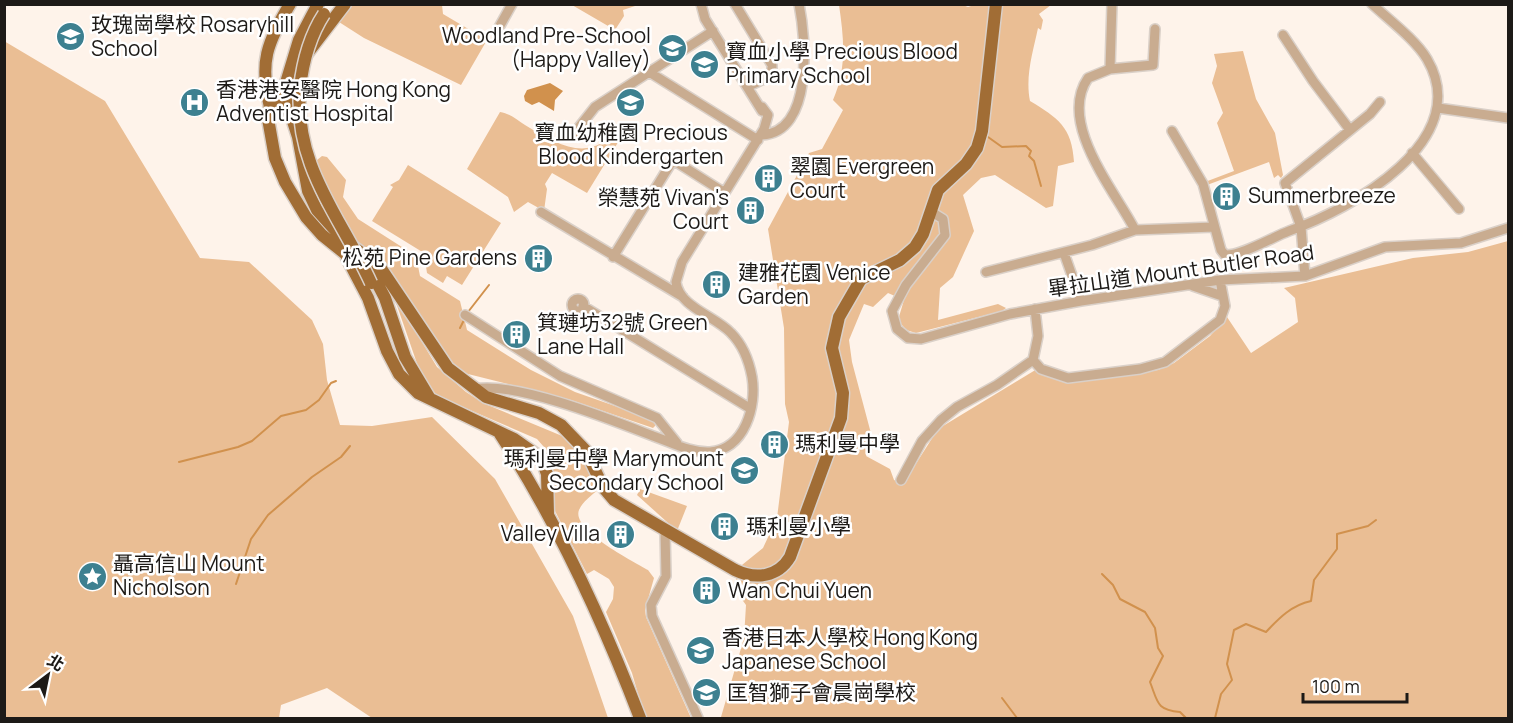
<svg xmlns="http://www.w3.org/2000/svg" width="1513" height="723" viewBox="0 0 1513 723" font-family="Manrope,'Noto Sans TC',sans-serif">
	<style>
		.green { fill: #eabe94 }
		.water { fill: #d1914d }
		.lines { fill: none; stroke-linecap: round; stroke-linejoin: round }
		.stream { stroke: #d1914d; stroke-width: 2 }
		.minor-casing { stroke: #dad0c8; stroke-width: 12 }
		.major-casing { stroke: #dad0c8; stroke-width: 15 }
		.minor { stroke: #c9ac90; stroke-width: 9 }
		.major { stroke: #a16d35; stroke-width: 12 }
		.major-bridge-casing { stroke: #dad0c8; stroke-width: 15; stroke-linecap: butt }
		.major-bridge { stroke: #a16d35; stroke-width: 12 }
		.labels { text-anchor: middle; stroke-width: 5; stroke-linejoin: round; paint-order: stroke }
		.poi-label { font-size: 21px; fill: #1d1a17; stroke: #fff; text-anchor: start }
		.street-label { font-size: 21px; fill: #1d1a17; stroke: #fff }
	</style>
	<rect width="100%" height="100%" fill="#fef3ea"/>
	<path class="green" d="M641,4L623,10L624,16L615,30L572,5Z
		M960,4L968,7L977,4L1051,5L1039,14L1043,20L1041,30L1038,28C1033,52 1025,76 1030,101C1058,118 1072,127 1074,162L1058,166L1053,206L1046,208L995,175L981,178L963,195L974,231L953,277L940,288L938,320L998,304L1006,308L1002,311L916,333L906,330L898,320L904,300L888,293L873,307L864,304L849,340L852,362L873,441L866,456L890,469L894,480L903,484L938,429L1037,369L1059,380L1071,382L1158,370L1174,363L1210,336L1227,317L1251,353L1298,322L1295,298L1284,288L1413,258L1468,252L1508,241V718L721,717L744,638L746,605L735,590L737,569L763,548L777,518L789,422L785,404L784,328L768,229L809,153L822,149L843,110L833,100C847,68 844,39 839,5Z
		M350,5H442L443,14L487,40L461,85L364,38L339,22Z
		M4,41L105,101L200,258L249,262L312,320L323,344L327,380L340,425L372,426L432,417L495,479L573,616L608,718H372L327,688L281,705L279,718H5Z
		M1243,51L1256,99L1275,133L1283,175L1281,178L1278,175L1274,178L1269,162L1207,185L1205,182L1234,171L1217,123L1223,113L1212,83L1217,66L1214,54Z
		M500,112C509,113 517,120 525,125C560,146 593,166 621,123L628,126L587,193L552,173L545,184L547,189L544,211L528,202L514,212L508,197L467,169Z
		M322,156L327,157L346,180L343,197L358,219L416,256L420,276L460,301L467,330L531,370L575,392L655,420V426L653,428L571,400L460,372L448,360L392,274L359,245L316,167L317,160Z
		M408,165L501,223L462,285L447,276L443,283L427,273L424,253L372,221L393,187L390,185L399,180Z
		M393,294L437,367L466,392L483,403L567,438C581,453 593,469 599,489C592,495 583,501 579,510C571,530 633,561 648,570L654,578L645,610L646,617L691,718H645L632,673L606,612L613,599L614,587L609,579L594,570L587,574L554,509L550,454L537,439L442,398L431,391L422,378Z
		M640,489L687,506L677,531L637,495Z"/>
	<path class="water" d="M550,83L563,91L555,100L554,111L539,102L532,105L525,101L524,96L527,90Z"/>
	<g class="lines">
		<path class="stream" d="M988,137L1002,147L1026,146L1031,151L1029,156L1034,161L1041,186
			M468,312L489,285
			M460,328L464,320
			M179,462L238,447L252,441L281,416L306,410L319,400L331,383L336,381
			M1102,574L1113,585L1120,599L1145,612L1155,628L1158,648L1163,656L1150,682C1158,702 1156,710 1180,712L1186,718
			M236,584L251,539L268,515L312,477L341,457L350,446
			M1002,698L1017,718
			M1215,718L1221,694L1232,680L1227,664L1234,630L1246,624L1266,632C1279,618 1292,605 1311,601L1314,580L1337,549V534L1368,526L1376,520"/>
		<defs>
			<path id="minor" d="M701,4L705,19L762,111
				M735,4L772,65V70L766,78L749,86
				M1112,4L1110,69L1088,78C1057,123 1115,191 1135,230L1214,227
				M497,31L512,4
				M1283,35L1313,81L1350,130
				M1110,69L1153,65L1155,29
				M649,72L758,140
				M1438,108L1508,118
				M1172,131L1203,184L1221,250L1225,255C1241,256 1273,237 1289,231C1351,209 1475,141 1427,59C1415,39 1389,20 1372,4
				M761,135C814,133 806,39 799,4
				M572,136L595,107L713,31
				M1412,153L1459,209
				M930,211L943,219L945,235L906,285L892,311L897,329L908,338L921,339L1010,314L1081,301L1220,280L1305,276L1385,247L1461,243L1508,228
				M541,212L683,297
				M1064,253L1081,301
				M613,257L673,160L725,193
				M986,272L1092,245L1135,230
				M1305,276L1301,227L1285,183L1370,114L1380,102
				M1193,286L1222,296
				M572 305a6 6 0 1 1 12 0a6 6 0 1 1-12 0Z
				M583,306L751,409
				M465,315L560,376L657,418L677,443
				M1033,360L1041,369L1068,378L1140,369L1165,362L1220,320L1225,306L1220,280
				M475,389C515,381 612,420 653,436C671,442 690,453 710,452C745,449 757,406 752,377C749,361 743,345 731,333C715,316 679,307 676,282L682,262L764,129L768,115L762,107
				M901,480L922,441L941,420L957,407L997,385L1033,360L1038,336L1035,309
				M665,531L666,576L651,605L652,616L698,718"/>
			<path id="major" d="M306,55L345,4
				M283,90L298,137L308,191L317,210L344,240L380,267L448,368L486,397L539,413L561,425L586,451L603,487L614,500L735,570C756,580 778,577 790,557L841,418L843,393L832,348L839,317L861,279L900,260L915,247L923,234L938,190L966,164L977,148L982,131L996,4
				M282,96L299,40L318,4
				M270,107C259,62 267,43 290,4
				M290,110C283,100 272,102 267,113L275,158L285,182L306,217L322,235L374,277L385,298L405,357L429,397
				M347,258L368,298L387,351L399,374L418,393L514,439L541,458L547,474L548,514
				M500,434C558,523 602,619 640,718"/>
		</defs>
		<use href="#minor" class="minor-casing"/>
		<use href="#major" class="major-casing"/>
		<use href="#minor" class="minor"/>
		<use href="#major" class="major"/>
		<defs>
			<path id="major-bridge" d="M324,14C309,37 303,61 300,88C294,167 340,215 371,283"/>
		</defs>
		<use href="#major-bridge" class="major-bridge-casing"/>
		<use href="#major-bridge" class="major-bridge"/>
	</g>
	<defs>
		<symbol id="school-disc" viewBox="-11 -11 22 22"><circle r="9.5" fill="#3d8090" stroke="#fff"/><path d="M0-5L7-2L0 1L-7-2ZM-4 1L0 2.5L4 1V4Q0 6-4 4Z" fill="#fff"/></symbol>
		<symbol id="hospital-disc" viewBox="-11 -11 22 22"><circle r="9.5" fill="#3d8090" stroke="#fff"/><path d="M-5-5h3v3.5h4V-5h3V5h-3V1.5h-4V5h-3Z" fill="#fff"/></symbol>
		<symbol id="building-disc" viewBox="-11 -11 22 22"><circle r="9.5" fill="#3d8090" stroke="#fff"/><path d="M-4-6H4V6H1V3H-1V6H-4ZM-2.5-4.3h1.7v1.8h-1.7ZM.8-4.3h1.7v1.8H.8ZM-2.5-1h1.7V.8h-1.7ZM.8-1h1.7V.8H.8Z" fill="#fff"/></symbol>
		<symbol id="sight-disc" viewBox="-11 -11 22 22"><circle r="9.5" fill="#3d8090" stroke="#fff"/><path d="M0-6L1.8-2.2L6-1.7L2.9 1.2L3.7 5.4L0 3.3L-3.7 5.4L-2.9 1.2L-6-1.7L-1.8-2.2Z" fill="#fff"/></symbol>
	</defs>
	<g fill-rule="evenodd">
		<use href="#school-disc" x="54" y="20" width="33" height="33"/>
		<use href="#school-disc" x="656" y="32" width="33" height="33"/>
		<use href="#school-disc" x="688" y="48" width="33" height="33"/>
		<use href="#hospital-disc" x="178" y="86" width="33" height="33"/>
		<use href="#school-disc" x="614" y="86" width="33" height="33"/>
		<use href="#building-disc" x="752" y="162" width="33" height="33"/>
		<use href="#building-disc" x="1210" y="180" width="33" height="33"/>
		<use href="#building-disc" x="734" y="194" width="33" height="33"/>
		<use href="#building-disc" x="522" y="242" width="33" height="33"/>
		<use href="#building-disc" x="700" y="268" width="33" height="33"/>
		<use href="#building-disc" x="500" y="318" width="33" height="33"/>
		<use href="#building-disc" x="758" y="428" width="33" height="33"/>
		<use href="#school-disc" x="728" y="454" width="33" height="33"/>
		<use href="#building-disc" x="708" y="510" width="33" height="33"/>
		<use href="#building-disc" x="604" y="518" width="33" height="33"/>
		<use href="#sight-disc" x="76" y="560" width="33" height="33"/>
		<use href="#building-disc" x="690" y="574" width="33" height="33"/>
		<use href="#school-disc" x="684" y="634" width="33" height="33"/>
		<use href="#school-disc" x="690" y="676" width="33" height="33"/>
	</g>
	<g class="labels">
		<g class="poi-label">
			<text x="91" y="32">玫瑰崗學校 Rosaryhill<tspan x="91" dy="24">School</tspan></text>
			<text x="651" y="43" text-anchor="end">Woodland Pre-School<tspan x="651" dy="24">(Happy Valley)</tspan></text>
			<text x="726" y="59">寶血小學 Precious Blood<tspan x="726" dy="24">Primary School</tspan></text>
			<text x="216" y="97">香港港安醫院 Hong Kong<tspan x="216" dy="24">Adventist Hospital</tspan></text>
			<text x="631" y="140" text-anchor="middle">寶血幼稚園 Precious<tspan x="631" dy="24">Blood Kindergarten</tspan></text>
			<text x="790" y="174">翠園 Evergreen<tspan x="790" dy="24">Court</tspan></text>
			<text x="1248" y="203">Summerbreeze</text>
			<text x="729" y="205" text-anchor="end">榮慧苑 Vivan's<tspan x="729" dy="24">Court</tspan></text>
			<text x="517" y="265" text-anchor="end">松苑 Pine Gardens</text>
			<text x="738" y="280">建雅花園 Venice<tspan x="738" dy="24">Garden</tspan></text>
			<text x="537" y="330">箕璉坊32號 Green<tspan x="537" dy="24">Lane Hall</tspan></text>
			<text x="795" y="451">瑪利曼中學</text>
			<text x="724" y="466" text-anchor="end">瑪利曼中學 Marymount<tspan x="724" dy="24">Secondary School</tspan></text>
			<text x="746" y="534">瑪利曼小學</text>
			<text x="600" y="541" text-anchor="end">Valley Villa</text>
			<text x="113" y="571">聶高信山 Mount<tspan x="113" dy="24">Nicholson</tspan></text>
			<text x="728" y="598">Wan Chui Yuen</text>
			<text x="722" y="645">香港日本人學校 Hong Kong<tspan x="722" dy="24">Japanese School</tspan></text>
			<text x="727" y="700">匡智獅子會晨崗學校</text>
		</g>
		<g class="street-label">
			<text transform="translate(1181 271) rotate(-8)" y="7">畢拉山道 Mount Butler Road</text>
		</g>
	</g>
	<rect width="1513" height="723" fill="none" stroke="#1d1a17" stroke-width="12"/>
	<g transform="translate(48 675) rotate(32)" stroke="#ffffff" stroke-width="4.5" paint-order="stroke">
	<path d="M0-4.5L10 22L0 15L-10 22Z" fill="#1d1a17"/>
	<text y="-9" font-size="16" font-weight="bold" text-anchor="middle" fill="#1d1a17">北</text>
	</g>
	<path d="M1303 693v9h104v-9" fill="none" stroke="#1d1a17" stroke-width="3"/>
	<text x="1312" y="693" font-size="18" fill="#1d1a17" stroke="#ffffff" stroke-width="4.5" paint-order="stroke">100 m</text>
</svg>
